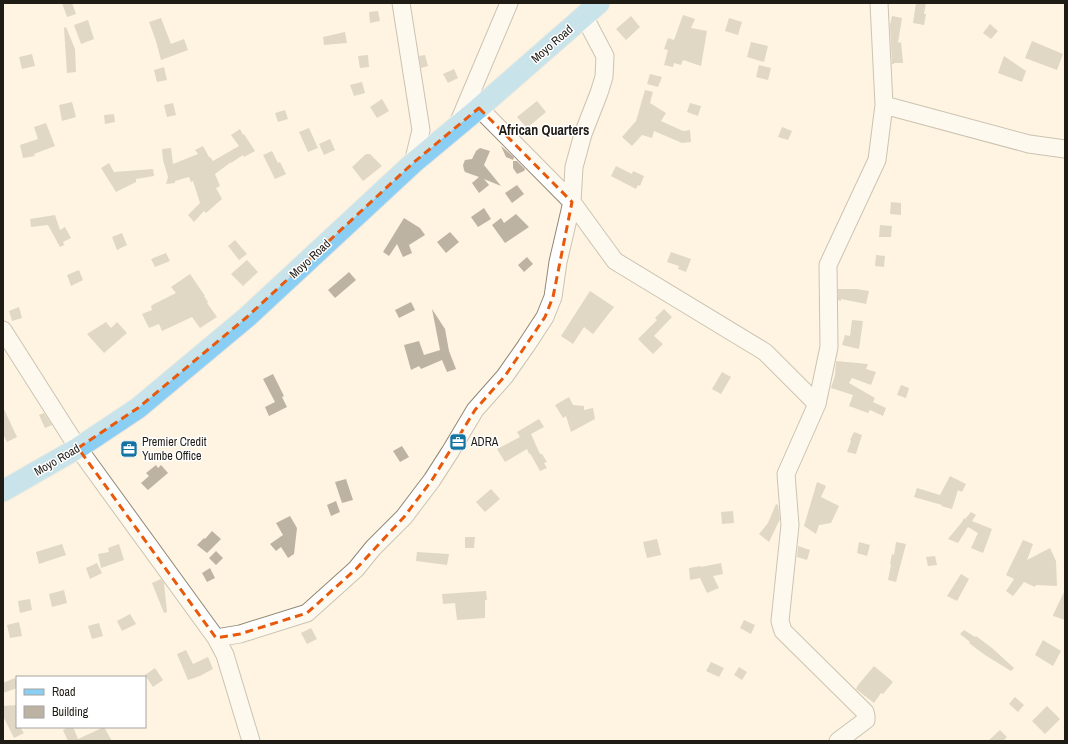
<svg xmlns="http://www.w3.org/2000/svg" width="1068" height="744" viewBox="0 0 1068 744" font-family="'Archivo Narrow',sans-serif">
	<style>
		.building { fill: #bdb3a2 }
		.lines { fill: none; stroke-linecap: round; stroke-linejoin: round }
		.minor-casing { stroke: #908776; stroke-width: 19 }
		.major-casing { stroke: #e0dfde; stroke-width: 23 }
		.minor { stroke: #fff; stroke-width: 17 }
		.major { stroke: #8acff3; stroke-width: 21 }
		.marked { fill: none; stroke: #e8590c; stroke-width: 3; stroke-dasharray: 8 5; stroke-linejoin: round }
		.labels { text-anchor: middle; stroke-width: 3; stroke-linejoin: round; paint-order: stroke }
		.street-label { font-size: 12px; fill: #1f1b15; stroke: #fff }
		.poi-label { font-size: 12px; fill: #1f1b15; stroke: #fff; text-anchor: start }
		.quarter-label { font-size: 14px; font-weight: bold; fill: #1f1b15; stroke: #fff }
	</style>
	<rect width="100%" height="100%" fill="#fef4e1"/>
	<path class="building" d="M62,3H72L76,14L67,17Z
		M916,3H926L924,14H926L924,25L913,23Z
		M378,11L380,21L370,23L369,12Z
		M683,15L695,19L691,28L707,31L701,66L683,60L681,65L674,63L673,67L664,65L668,50L664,49L668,38L674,40Z
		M631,16L640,27L626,40L616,29Z
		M892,16L902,18L898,43L901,42L903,63H894V64H892L890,25Z
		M161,18L171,44L184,39L188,50L161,60L156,41L149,22Z
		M729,18L742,22L738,35L725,31Z
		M88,20L94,39L81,44L74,25Z
		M990,24L998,31L991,39L983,33Z
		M66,27L75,49L76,72L67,73L64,28Z
		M345,32L347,43L324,45L323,37Z
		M1032,41L1063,54L1057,70L1025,58Z
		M751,42L768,46L764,62L747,57Z
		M32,54L35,66L22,69L19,57Z
		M368,55L369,67L360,68L358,56Z
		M425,55L428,66L421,68L419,56Z
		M1004,56L1026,71L1022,82L998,73Z
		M759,65L771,68L768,80L756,77Z
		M164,67L167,80L157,82L154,70Z
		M454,69L458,78L448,83L443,74Z
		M650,74L662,77L658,87L647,84Z
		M362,82L365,93L354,96L350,85Z
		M645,90L653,92L650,103L666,113L661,121L683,131L690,130L691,142L682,143L654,131L652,138L642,135L632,146L622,137L636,121Z
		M382,99L389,111L377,118L370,107Z
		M537,101L546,112L527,128L517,117Z
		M72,102L76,117L62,121L59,105Z
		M173,103L176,115L167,117L164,105Z
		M690,103L701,106L698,116L687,112Z
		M285,110L288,119L278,122L275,113Z
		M114,114L115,122L105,124L104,115Z
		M46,123L55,146L34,154L35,156L23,158L20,145L38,139L34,127Z
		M782,127L792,131L788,140L778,137Z
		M309,128L318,148L308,152L299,132Z
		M240,129L243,135L244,134L255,151L244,157L243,155L231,163V162L215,174L220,186L216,188L222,199L206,213L204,211L194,222L188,215L200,203L193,181L191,182L189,177L175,181V183L166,184L168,177L163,160L162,149L171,148L173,164L198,154L195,150L203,146L209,157H210L213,161L239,146L231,135Z
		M330,139L335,150L324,155L319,144Z
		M501,146L514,157L513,160L506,157Z
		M480,148L490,151L484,165L501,186L484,179L489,185L479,193L472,183L479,177L465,172L464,170L463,165L465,160L472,159L476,151Z
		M272,151L278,163L280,162L286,174L275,179L263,155Z
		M366,154H370L382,166L363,181L352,167Z
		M513,161H517L525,169L524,171L517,174L513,168Z
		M109,163L114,172L153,169L154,176L136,179V182L116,192L101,168Z
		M616,166L632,174L633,171L644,176L640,186L638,185L636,189L611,176Z
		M517,185L524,194L512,203L505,193Z
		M891,202L901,203V215L890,214Z
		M484,208L491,219L478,227L471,217Z
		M516,214L529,227L505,243L492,225L501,218L504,223Z
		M55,215L60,230L65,227L71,238L63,242L64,245L60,247L48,225L31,227L30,219Z
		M404,218L420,228L425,235L409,245L412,253L403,257L397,244L389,256L383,252Z
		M880,225L892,226L891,237H879Z
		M450,232L459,242L446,253L437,242Z
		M122,233L127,245L117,250L112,237Z
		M235,240L247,254L239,260L228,246Z
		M671,252L691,259L686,272L678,269L679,266L667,262Z
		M166,253L170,261L155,267L151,259Z
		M876,255L885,256L884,267L875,266Z
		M527,257L533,264L524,272L518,265Z
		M247,260L258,272L243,286L231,274Z
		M79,270L83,280L71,286L67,275Z
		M349,272L356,280L335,298L328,290Z
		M190,274L205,296H204L208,302L207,303L217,317L200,328L192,317L162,331L159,324L149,328L142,314L152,310L151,306L154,304L176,293L171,287Z
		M838,289H856L869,291L866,304L841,299V301L838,300Z
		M590,291L614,307L593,334L584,327L573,344L561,336Z
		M411,302L415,310L399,318L395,310Z
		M19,307L22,318L12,321L9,311Z
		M432,309L445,329L449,351L456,369L447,372L442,360L421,369L419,366L411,370L404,345L419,341L424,355L440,350Z
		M664,309L672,317L654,336L663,344L653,354L638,339L657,320L655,318Z
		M852,320L863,321L859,349L842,345L845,335L850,336Z
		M106,322L111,328L117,322L127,333L104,353L87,334Z
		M836,361L868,364L866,369L876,372L871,385L852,378L849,383L875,398L873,402L886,408L883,416L870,410L868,413L849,406L853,395L831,388L835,375Z
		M722,372L731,377L721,394L712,389Z
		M273,374L284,396L282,397L287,407L269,416L265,407L275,402L263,379Z
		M901,385L909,388L906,398L897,395Z
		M569,397L573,405L584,406V410L593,408L595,419L571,432L566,416L563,418L555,405Z
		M3,407L17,437L7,442L3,434Z
		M44,413L52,425L45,428L39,415Z
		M539,419L544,427L531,434L540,454H542L547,462L544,463L547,468L540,471L530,453L529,454L527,449L505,462L497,449L520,437L517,432Z
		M854,432L862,435L856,454L847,452L851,441L850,440Z
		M402,446L409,457L400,462L393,451Z
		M156,465L158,468L161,465L168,473L148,490L141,483L149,476L146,473Z
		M950,476L966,484L962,492L958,490L952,509L941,506L942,505L914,497L917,488L940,495Z
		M346,479L353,500L342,503L335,482Z
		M817,482L826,486L821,497L839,506L831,523L819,525L816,534L804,526Z
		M491,489L500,499L485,512L476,502Z
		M336,501L340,512L331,516L327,505Z
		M776,504L778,505L780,519L769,542L759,534L768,523Z
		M733,511L734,523L722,524L721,512Z
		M971,512L976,515L972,521L992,529L983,553L971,548L978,533L968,527L958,543L948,539L962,522L964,518L965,519Z
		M290,516L297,528L294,554L288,558L281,547L276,551L270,544L283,535L276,523Z
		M212,531L221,539L207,553L197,545L204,538L205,539Z
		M465,537H475L474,548H465Z
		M657,539L661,555L647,558L643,542Z
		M1023,540L1033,544L1027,560L1050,548L1056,561L1057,586L1036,585L1035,587L1024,582L1013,596L1006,591L1014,579L1006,575Z
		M859,542L870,545L867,556L857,553Z
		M896,542L906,544L896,582L888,580L891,565L890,564L892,554L894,555Z
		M62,544L66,555L39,564L36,552Z
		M119,544L124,560L101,568L98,554L109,552L108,548Z
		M798,546L810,550L807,560L797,557Z
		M216,551L223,558L216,565L209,558Z
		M417,552L449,554L447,565L416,561Z
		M935,556L937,565L928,566L926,557Z
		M97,563L102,573L90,579L86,568Z
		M721,563L723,574L713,576L719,588L707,593L700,578L690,580L689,568L701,566V567Z
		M210,568L215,578L207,582L202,573Z
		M961,574L969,579L957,601L947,596Z
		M161,579L164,583L167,612L164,613L152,583Z
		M64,590L67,603L52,607L49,594Z
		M1065,590V620L1053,616V615Z
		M486,591L487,600H485V618L457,620L455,603L443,604L442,594Z
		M30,599L32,610L20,613L18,601Z
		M130,614L136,624L122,631L117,621Z
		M744,620L755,625L751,634L740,628Z
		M19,622L22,636L10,638L7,625Z
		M99,623L103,636L92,639L88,626Z
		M311,628L317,639L307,644L301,633Z
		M964,630L975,637L976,636L992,648L1014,668L1011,671L985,655L969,643L970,642L960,634Z
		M1043,640L1061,651L1053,666L1035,655Z
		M186,650L193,664L208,657L213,669L200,676L188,680L177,654Z
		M711,662L724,668L719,677L706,671Z
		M874,666L893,682L883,694L881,693L874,703L856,689L858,685Z
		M739,667L747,672L742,680L734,675Z
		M155,668L163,680L153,687L145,675Z
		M15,678L17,683V688L3,693V683Z
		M1015,697L1024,705L1018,712L1009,704Z
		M17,705V727H20L24,733L14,738L3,716V706Z
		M1047,706L1060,719L1045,734L1032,721Z
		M69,727H73L78,739L104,727L112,741H68L63,730Z
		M1000,730L1007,737L1003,741H988Z"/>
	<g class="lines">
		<defs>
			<path id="minor" d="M401,3L421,130L413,163
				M884,105L1029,144L1065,149
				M479,108L572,202L615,261L765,352L817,404L786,474L790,525L780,621L783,631L865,712L866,716V720L838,741
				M457,126L509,3
				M3,330L78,448L216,638L225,655L251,741
				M817,404L829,347L828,265L877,160L884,105L879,3
				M216,638L240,634L307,613L356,569L373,548L404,517L432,480L450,452L475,410L505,376L526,346L545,317L553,297L558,262L572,202L574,167L583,134L599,93L604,77L605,56L584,16"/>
			<path id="major" d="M3,491L78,448L138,408L247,317L413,163L479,108L599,3"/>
		</defs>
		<use href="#minor" class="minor-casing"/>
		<use href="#major" class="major-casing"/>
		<use href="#minor" class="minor"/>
		<use href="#major" class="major"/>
	</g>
	<path d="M0 0H1068V744H0ZM479,108L572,202L553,297L545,317L505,376L475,410L432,480L404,517L356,569L307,613L240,634L216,638L78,448L138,408L247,317L413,163Z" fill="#fef4e1" fill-opacity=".55" fill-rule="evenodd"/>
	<path class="marked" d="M479,108L572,202L553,297L545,317L505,376L475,410L432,480L404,517L356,569L307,613L240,634L216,638L78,448L138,408L247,317L413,163Z"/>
	<defs>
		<symbol id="office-square" viewBox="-11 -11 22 22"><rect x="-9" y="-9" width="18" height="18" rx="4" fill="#1374a1" stroke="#fff"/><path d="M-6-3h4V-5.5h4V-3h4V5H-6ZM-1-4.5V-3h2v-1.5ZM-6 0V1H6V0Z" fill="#fff"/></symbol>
	</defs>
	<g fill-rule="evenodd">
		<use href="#office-square" x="448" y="432" width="20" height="20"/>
		<use href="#office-square" x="119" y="439" width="20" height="20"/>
	</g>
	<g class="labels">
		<g class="street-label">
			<text transform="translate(552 44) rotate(-41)" y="4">Moyo Road</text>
			<text transform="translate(310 259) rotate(-43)" y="4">Moyo Road</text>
			<text transform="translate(57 460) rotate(-30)" y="4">Moyo Road</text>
		</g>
		<g class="poi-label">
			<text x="142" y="446">Premier Credit<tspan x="142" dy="14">Yumbe Office</tspan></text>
			<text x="471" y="446">ADRA</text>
		</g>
		<g class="quarter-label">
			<text x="544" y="135">African Quarters</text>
		</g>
	</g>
	<rect width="1068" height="744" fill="none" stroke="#1f1b15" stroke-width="8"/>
	<rect x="16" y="676" width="130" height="52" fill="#ffffff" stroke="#a5a4a1"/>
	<rect x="24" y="689" width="20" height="6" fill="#8acff3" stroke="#a5a4a1"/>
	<text x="52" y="696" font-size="12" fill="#1f1b15">Road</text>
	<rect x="24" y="706" width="20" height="12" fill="#bdb3a2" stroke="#a5a4a1"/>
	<text x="52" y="716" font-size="12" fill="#1f1b15">Building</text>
</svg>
